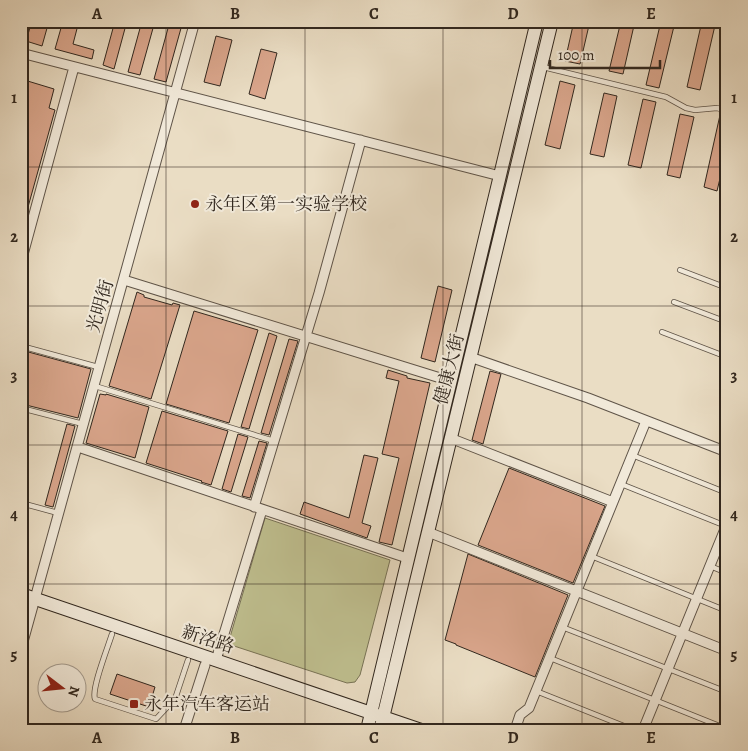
<svg xmlns="http://www.w3.org/2000/svg" width="748" height="751" viewBox="0 0 748 751" font-family="Alegreya,'Noto Serif SC',serif">
	<style>
		.green { fill: #bfbf8f; stroke: #787356 }
		.building { fill: #d9a58b; stroke: #31271e }
		.lines { fill: none; stroke-linecap: round; stroke-linejoin: round }
		.service-casing { stroke: #5f5448; stroke-width: 6 }
		.minor-casing { stroke: #5f5448; stroke-width: 11 }
		.secondary-casing { stroke: #31271e; stroke-width: 14 }
		.service { stroke: #f1e9d9; stroke-width: 4.5 }
		.minor { stroke: #f1e9d9; stroke-width: 9 }
		.secondary { stroke: #f1e9d9; stroke-width: 12 }
		.grid { fill: none; stroke: #31271e; stroke-width: 1; stroke-opacity: 0.55 }
		.poi-dot { fill: #8f2418; stroke: #f1e9d9; stroke-width: 2 }
		.labels { text-anchor: middle; stroke-width: 4; stroke-linejoin: round; paint-order: stroke }
		.poi-label { font-size: 18px; fill: #31271e; stroke: #f1e9d9; text-anchor: start }
		.street-label { font-size: 18px; fill: #31271e; stroke: #f1e9d9 }
		.neatline { fill: none; stroke: #31271e; stroke-width: 2 }
		.grid-label { font-size: 16px; text-anchor: middle; font-weight: bold; fill: #31271e }
	</style>
	<rect width="100%" height="100%" fill="#eaddc4"/>
	<filter id="stains"><feTurbulence type="fractalNoise" baseFrequency=".004" numOctaves="4"/><feColorMatrix values="0 0 0 0 .2 0 0 0 0 .09 0 0 0 0 .02 0 0 0 .5 -.17"/></filter>
	<radialGradient id="worn" r=".72"><stop offset=".6" stop-color="#630" stop-opacity="0"/><stop offset="1" stop-color="#630" stop-opacity=".3"/></radialGradient>
	<path class="green" d="M265,518L390,560L360,675L355,682L347,683L228,644Z"/>
	<path class="building" d="M32,21H49L42,46L26,41Z
		M63,21H79L73,44L94,50L92,59L55,49Z
		M115,21H127L114,69L103,65Z
		M142,21H155L140,75L128,72Z
		M170,21H183L166,82L154,79Z
		M574,21H590L580,64L565,61Z
		M621,21H635L623,74L609,71Z
		M661,21L675,22L659,88L646,85Z
		M702,21H716L700,90L687,87Z
		M216,36L232,40L220,86L204,82Z
		M261,49L277,53L265,99L249,94Z
		M21,79L54,89L49,108L55,110L23,225L21,224Z
		M560,81L575,85L560,149L545,145Z
		M604,93L617,96L604,157L590,154Z
		M643,99L656,102L641,168L628,165Z
		M680,114L694,117L680,178L667,175Z
		M720,115L727,116V149L717,191L704,187Z
		M438,286L452,290L435,362L421,358Z
		M137,292L144,295V297L172,305L173,303L180,305L151,399L109,386Z
		M194,311L258,330L229,423L166,404Z
		M269,333L277,336L249,429L241,427Z
		M289,339L298,341L269,435L261,433Z
		M21,350L91,369L78,418L22,404L25,391H21Z
		M388,370L407,376V378L430,383L392,545L379,542L399,458L382,454L399,381L386,378Z
		M490,371L501,374L483,444L472,440Z
		M100,394L106,395V394L149,407L135,458L86,443Z
		M162,411L228,431L211,485L201,482L202,481L146,463Z
		M67,424L75,426L53,507L45,505Z
		M238,434L248,437L231,492L222,489Z
		M259,441L267,443L250,498L242,496Z
		M364,455L378,458L362,523L371,526L367,538L300,514L304,502L349,518Z
		M509,468L605,506L573,583L478,545Z
		M468,554L568,595L535,677L456,645V644L445,640Z
		M117,674L155,687L149,707L110,694Z"/>
	<g class="lines">
		<defs>
			<path id="service" d="M543,67L666,97L686,108L695,110L717,108L727,111
				M680,270L727,288
				M674,302L727,322
				M662,332L727,357
				M21,346L98,367
				M95,386L274,441
				M21,408L83,424
				M632,455L727,493
				M621,484L726,526
				M21,503L58,513
				M591,556L727,611
				M710,566L727,573
				M562,627L727,692
				M112,634C108,647 91,689 95,699L156,719L175,699L188,660
				M550,658L727,729
				M536,691L634,730"/>
			<path id="minor" d="M21,53L500,176
				M21,262L74,67
				M124,280L450,381
				M470,357L588,398L727,452
				M450,438L613,502
				M78,447L407,558
				M254,507L319,293L361,140
				M428,532L727,651
				M21,649L195,21
				M216,660L262,510
				M184,730L205,665
				M515,730L520,715L529,708L646,421
				M643,730L727,524"/>
			<path id="secondary" d="M21,594L421,730
				M367,730L537,21
				M380,730L552,21"/>
		</defs>
		<use href="#service" class="service-casing"/>
		<use href="#minor" class="minor-casing"/>
		<use href="#secondary" class="secondary-casing"/>
		<use href="#service" class="service"/>
		<use href="#minor" class="minor"/>
		<use href="#secondary" class="secondary"/>
	</g>
	<path class="grid" d="M166,21V730M305,21V730M443,21V730M582,21V730M21,167H727M21,306H727M21,445H727M21,584H727"/>
	<g class="poi-dot">
		<circle cx="195" cy="204" r="5"/>
		<rect x="129" y="699" width="10" height="10" rx="2.5"/>
	</g>
	<g class="labels">
		<g class="poi-label">
			<text x="205" y="210">永年区第一实验学校</text>
			<text x="144" y="710">永年汽车客运站</text>
		</g>
		<g class="street-label">
			<text transform="translate(100 306) rotate(-74)" y="6">光明街</text>
			<text transform="translate(449 369) rotate(-76)" y="6">健康大街</text>
			<text transform="translate(208 639) rotate(18)" y="6">新洺路</text>
		</g>
	</g>
	<rect width="748" height="751" fill="none" stroke="#eaddc4" stroke-width="55"/>
	<g transform="translate(62 688) rotate(106)"><circle r="24" fill="#f1e9d9" stroke="#a49b8e"/>
	<path d="M0-4L9 19L0 12L-9 19Z" fill="#8f2418"/>
	<text y="-8" font-size="14" font-weight="bold" text-anchor="middle" fill="#31271e">N</text>
	</g>
	<path d="M550 60v8h110v-8" fill="none" stroke="#31271e" stroke-width="2.5"/>
	<text x="558" y="60" font-size="15" fill="#31271e" stroke="#f1e9d9" stroke-width="4" paint-order="stroke">100 m</text>
	<rect x="28" y="28" width="692" height="696" class="neatline"/>
	<g class="grid-label">
		<text x="97" y="19">A</text>
		<text x="235" y="19">B</text>
		<text x="374" y="19">C</text>
		<text x="513" y="19">D</text>
		<text x="651" y="19">E</text>
		<text x="14" y="103">1</text>
		<text x="734" y="103">1</text>
		<text x="14" y="242">2</text>
		<text x="734" y="242">2</text>
		<text x="14" y="381">3</text>
		<text x="734" y="381">3</text>
		<text x="14" y="520">4</text>
		<text x="734" y="520">4</text>
		<text x="14" y="660">5</text>
		<text x="734" y="660">5</text>
		<text x="97" y="743">A</text>
		<text x="235" y="743">B</text>
		<text x="374" y="743">C</text>
		<text x="513" y="743">D</text>
		<text x="651" y="743">E</text>
	</g>
	<rect width="100%" height="100%" filter="url(#stains)"/>
	<rect width="100%" height="100%" fill="url(#worn)"/>
</svg>
